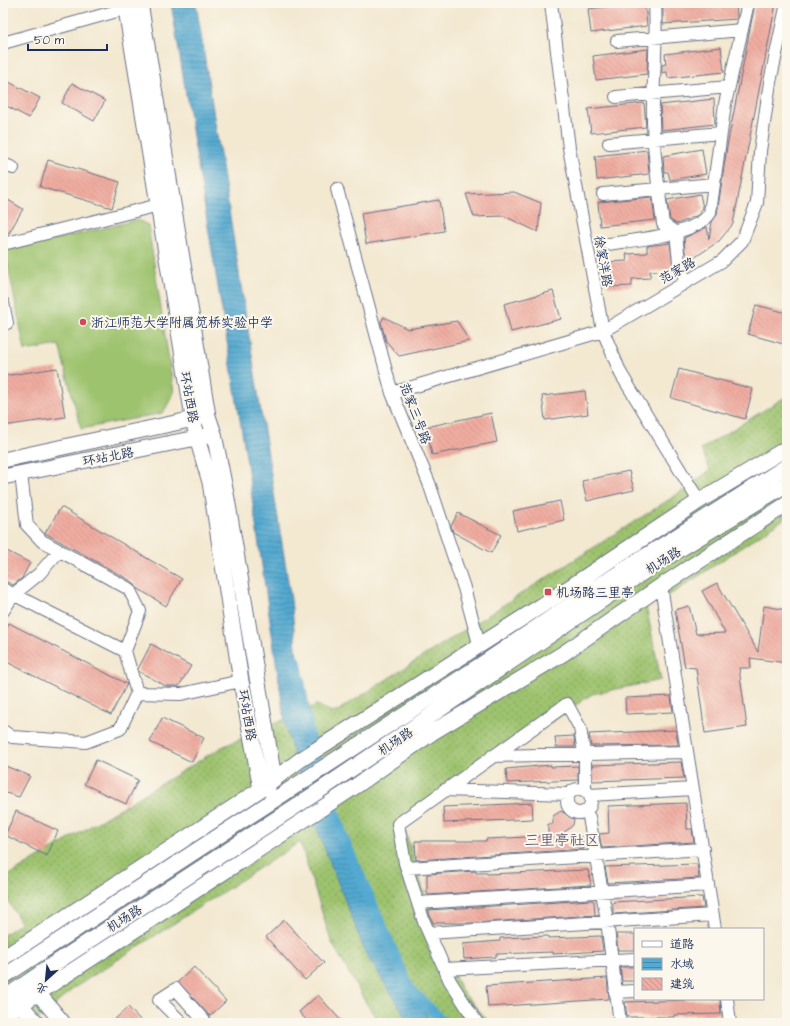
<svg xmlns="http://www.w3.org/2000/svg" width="790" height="1026" viewBox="0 0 790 1026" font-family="'Architects Daughter','LXGW WenKai TC',sans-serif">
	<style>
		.grass { fill: url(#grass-dots); stroke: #5c7966 }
		.pitch { fill: #9ec36e; stroke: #5c7966 }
		.water { fill: url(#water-rules); stroke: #376c97 }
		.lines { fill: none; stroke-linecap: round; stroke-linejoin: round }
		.canal { stroke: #53a9d0; stroke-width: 11 }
		.building { fill: url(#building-back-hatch) }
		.minor-casing { stroke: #677086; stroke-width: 14 }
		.major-casing { stroke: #677086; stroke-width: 17 }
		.minor { stroke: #fff; stroke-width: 12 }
		.major { stroke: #fff; stroke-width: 15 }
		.poi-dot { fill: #d1495b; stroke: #fbf7ec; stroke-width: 1.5 }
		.labels { text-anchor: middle; stroke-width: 4; stroke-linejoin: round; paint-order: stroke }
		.street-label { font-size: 13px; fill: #1b2f5e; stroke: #fbf7ec }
		.poi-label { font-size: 13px; fill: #1b2f5e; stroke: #fbf7ec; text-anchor: start }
		.quarter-label { font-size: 15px; fill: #665b75; stroke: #fbf7ec }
	</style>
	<defs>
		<pattern id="grass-dots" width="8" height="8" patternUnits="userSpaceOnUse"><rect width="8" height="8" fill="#9ec36e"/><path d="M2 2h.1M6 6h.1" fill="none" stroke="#809f5e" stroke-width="1.8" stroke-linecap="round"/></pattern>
		<pattern id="water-rules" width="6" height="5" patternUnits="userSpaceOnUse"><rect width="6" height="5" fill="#53a9d0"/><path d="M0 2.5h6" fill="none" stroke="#448aac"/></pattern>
		<pattern id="building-back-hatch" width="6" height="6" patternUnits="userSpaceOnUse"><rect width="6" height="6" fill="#f0aca0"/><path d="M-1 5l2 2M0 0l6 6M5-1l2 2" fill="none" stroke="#cd948c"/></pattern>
	</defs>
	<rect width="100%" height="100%" fill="#fbf7ec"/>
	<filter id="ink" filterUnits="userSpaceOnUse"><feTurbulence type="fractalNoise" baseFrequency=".025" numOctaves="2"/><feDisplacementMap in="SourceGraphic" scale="8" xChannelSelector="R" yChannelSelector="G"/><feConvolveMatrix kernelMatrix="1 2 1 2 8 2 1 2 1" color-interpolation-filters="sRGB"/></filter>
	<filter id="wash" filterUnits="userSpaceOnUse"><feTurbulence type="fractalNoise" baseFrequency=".012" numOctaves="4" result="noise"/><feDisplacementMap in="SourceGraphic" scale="16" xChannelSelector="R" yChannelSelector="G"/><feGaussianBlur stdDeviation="0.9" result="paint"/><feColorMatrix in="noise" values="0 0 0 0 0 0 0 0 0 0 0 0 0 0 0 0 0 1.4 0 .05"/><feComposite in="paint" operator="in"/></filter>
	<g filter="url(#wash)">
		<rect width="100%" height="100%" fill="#f3e8d0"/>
		<path class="grass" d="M787,396V517L676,591L646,606L661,680L592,694L403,824L439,940L461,990L490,1023H380L366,1003L331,941L300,842L74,988L34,1023H3V935L21,923L3,892V879L222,747L317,705L334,713L681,492L710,470L701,449Z"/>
		<path class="pitch" d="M137,220L148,225L174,393L163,413L81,429L59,345L25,351L5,250L40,243Z"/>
		<path class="water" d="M171,3H196L291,600L306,741L385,945L431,1023H410L366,954L314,821L286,729L245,450Z"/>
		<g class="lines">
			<path class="canal" d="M296,661L309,735L343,838L409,988L444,1023"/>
		</g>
		<g id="blocks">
			<path class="building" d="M637,3H645L647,26L591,33L588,9Z
				M663,3H736L737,16V19L663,24Z
				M755,3H776L733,224L719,241L691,260L685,252L684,238L707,227L709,239L712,222L717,214L727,147Z
				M721,47L724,72L668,78L667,72L662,73V65L666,64L665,54Z
				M648,49L647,74L596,80L593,56Z
				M7,81L40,98L29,118L3,104V88Z
				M72,83L105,101L94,121L62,103Z
				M714,99L715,124L661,130L660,105Z
				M644,103L646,127L591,133L588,109Z
				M702,149L706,174L670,180L668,172H664L663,156Z
				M647,150L649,174L597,180L595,156Z
				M48,160L120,182L112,208L40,187Z
				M514,192L541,203L538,232L504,216L474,217L466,194Z
				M700,194L703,208L698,215L677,224L670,220L667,200Z
				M3,197L23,209L9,233L3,230Z
				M652,197L655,220L600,226L598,202Z
				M439,200L444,231L366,244L361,213Z
				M670,243L674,270L650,271V278L632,279V286L608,287L606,262L627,261L626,254L647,253V246Z
				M553,291L561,319L511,332L504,304Z
				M756,305L787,313V345L748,334Z
				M384,317L408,329L457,321L469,341L399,356L386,341L381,322Z
				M57,368L65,417L3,426V376Z
				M679,369L753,389L745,419L671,398Z
				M585,391L588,414L545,420L542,396Z
				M491,413L497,442L432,455L426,427Z
				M629,471L634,490L587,501L582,481Z
				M560,501L564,520L517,531L513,511Z
				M61,507L182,579L166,606L137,588L133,582L45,533Z
				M458,513L501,535L491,553L453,532L451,526Z
				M3,549L30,563L22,578L13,585L3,580Z
				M717,583L758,652L764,606L787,610V663L750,658L751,668H739L747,727L705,733L696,668L685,667L675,610L689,606L696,634L725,633L702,591Z
				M9,623L127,684L111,715L3,660V635Z
				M151,644L191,666L179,686H166L138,671V669Z
				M671,696L673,712L626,714L625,698Z
				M162,718L204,738L192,762L150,742Z
				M676,730L678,745L591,746L589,734Z
				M574,736L575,747H556L555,737Z
				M96,760L138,780L126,804L84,784Z
				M681,762L684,778L592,781V765Z
				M3,765L30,776L19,797L3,792Z
				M551,765V767L578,766V780L507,783L506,769Z
				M532,803L533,819L444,823L443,807Z
				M686,803L687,829H692L694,842L602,848L599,834L609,833L608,806Z
				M16,811L58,831L47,856L5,835Z
				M561,811L574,819L573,825L560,836L582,837L584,849L416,860L415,841H486V839L548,836V824H553V816Z
				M697,864L699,878L608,883L605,867Z
				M588,870L591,885L428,895L427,893V874L476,871V873H487V874Z
				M702,897L704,908L613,914V902Z
				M592,900L594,901L595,915L473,923H433L429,913V910Z
				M284,920L324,963L305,980L266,937Z
				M616,934H635V950H618Z
				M548,936V938L601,936L603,951L553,954V952L496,954V957L464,959L463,944L500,941V938Z
				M194,967L226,1001L210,1016L178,982Z
				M620,967H635V981H622Z
				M607,978L609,999L488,1007L486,986Z
				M318,995L343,1023H309L299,1012Z
				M720,999L721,1014L674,1015V1017H627L625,1002Z
				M128,1007L143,1023H111Z"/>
		</g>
	</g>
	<g filter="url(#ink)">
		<use href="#blocks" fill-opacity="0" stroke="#677086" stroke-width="1"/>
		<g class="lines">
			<defs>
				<path id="minor" d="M551,3L569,148L603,331L621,374L699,501
					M655,3C657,37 654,70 653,104C652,143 658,185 663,224L676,233L679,262L685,281
					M617,41L742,30
					M3,43L135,6
					M616,97L729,87
					M609,143L721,133
					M3,164L13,168
					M337,189L392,393L429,483L464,588L479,644
					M603,194L714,184
					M3,244L159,205
					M609,244C634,240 697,235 710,213L725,104L748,3
					M3,303L7,323
					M392,393L603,331L722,261L742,241L757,203L760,151L770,82L787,3
					M661,586L715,929
					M3,589L125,651
					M3,611L14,594L39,574L59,551
					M137,693L181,694L241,681
					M3,731L12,737L86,742L120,729L137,693L125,651L140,611L129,589L42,541L27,525L21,474
					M492,756L687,752
					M567 801a12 12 0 1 1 24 0a12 12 0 1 1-24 0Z
					M444,790L569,794
					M590,795L693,789
					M586,812L589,817L607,921L620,1023
					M407,868L703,849
					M418,903L708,885
					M429,933L713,915
					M445,969L635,959
					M615,992L635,991
					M727,999L730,1023
					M182,1023L159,1000L176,989L206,1023
					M477,1023L450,981L424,922L405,863L398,824L567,704L580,728L585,759V790"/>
				<path id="major" d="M125,3L193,417L197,438L210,482L241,681L261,789L268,788
					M140,3L208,416L214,434L227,499L274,778
					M3,460L203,417
					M3,477L206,436
					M3,958L261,789L300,760L552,599L699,501L787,448
					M3,977L482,664L597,587L787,466
					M33,987L63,1023
					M14,998L37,1023
					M3,999L60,960L313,795L657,563L787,484
					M3,1016L356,786L433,732L564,653L661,586L787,504"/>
			</defs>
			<use href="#minor" class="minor-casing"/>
			<use href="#major" class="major-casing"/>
			<use href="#minor" class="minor"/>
			<use href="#major" class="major"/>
		</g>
	</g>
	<g class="poi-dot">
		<circle cx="83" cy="322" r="4"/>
		<rect x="544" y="588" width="8" height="8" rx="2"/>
	</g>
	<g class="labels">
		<g class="street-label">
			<text transform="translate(604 261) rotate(80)" y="5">徐家洋路</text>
			<text transform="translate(677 270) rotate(-30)" y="5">范家路</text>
			<text transform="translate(190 397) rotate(80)" y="5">环站西路</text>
			<text transform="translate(416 413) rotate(69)" y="5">范家三号路</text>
			<text transform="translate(108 456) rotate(-11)" y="5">环站北路</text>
			<text transform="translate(663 560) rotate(-33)" y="5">机场路</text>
			<text transform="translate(248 715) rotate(80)" y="5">环站西路</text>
			<text transform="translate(395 741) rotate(-34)" y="5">机场路</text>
			<text transform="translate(124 918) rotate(-33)" y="5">机场路</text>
		</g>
		<g class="poi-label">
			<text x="91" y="327">浙江师范大学附属笕桥实验中学</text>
			<text x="556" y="597">机场路三里亭</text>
		</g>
		<g class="quarter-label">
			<text x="562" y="845">三里亭社区</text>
		</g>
	</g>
	<rect width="790" height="1026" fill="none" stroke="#fbf7ec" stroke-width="16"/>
	<rect x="634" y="928" width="130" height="72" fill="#fbf7ec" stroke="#a1a7b3"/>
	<rect x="642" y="941" width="20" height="6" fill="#ffffff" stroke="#a1a7b3"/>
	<text x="670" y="948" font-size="12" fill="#1b2f5e">道路</text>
	<rect x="642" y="958" width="20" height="12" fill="url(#water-rules)" stroke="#a1a7b3"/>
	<text x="670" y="968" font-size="12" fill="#1b2f5e">水域</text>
	<rect x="642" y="978" width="20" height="12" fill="url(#building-back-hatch)" stroke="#a1a7b3"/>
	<text x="670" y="988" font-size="12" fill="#1b2f5e">建筑</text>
	<g transform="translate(46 980) rotate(207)" stroke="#fbf7ec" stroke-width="3" paint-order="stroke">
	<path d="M0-3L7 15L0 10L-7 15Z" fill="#1b2f5e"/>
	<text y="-6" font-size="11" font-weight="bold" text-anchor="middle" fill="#1b2f5e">北</text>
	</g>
	<path d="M28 44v6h79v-6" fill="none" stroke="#1b2f5e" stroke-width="2"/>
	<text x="34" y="44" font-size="12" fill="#1b2f5e" stroke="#fbf7ec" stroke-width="3" paint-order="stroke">50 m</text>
</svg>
